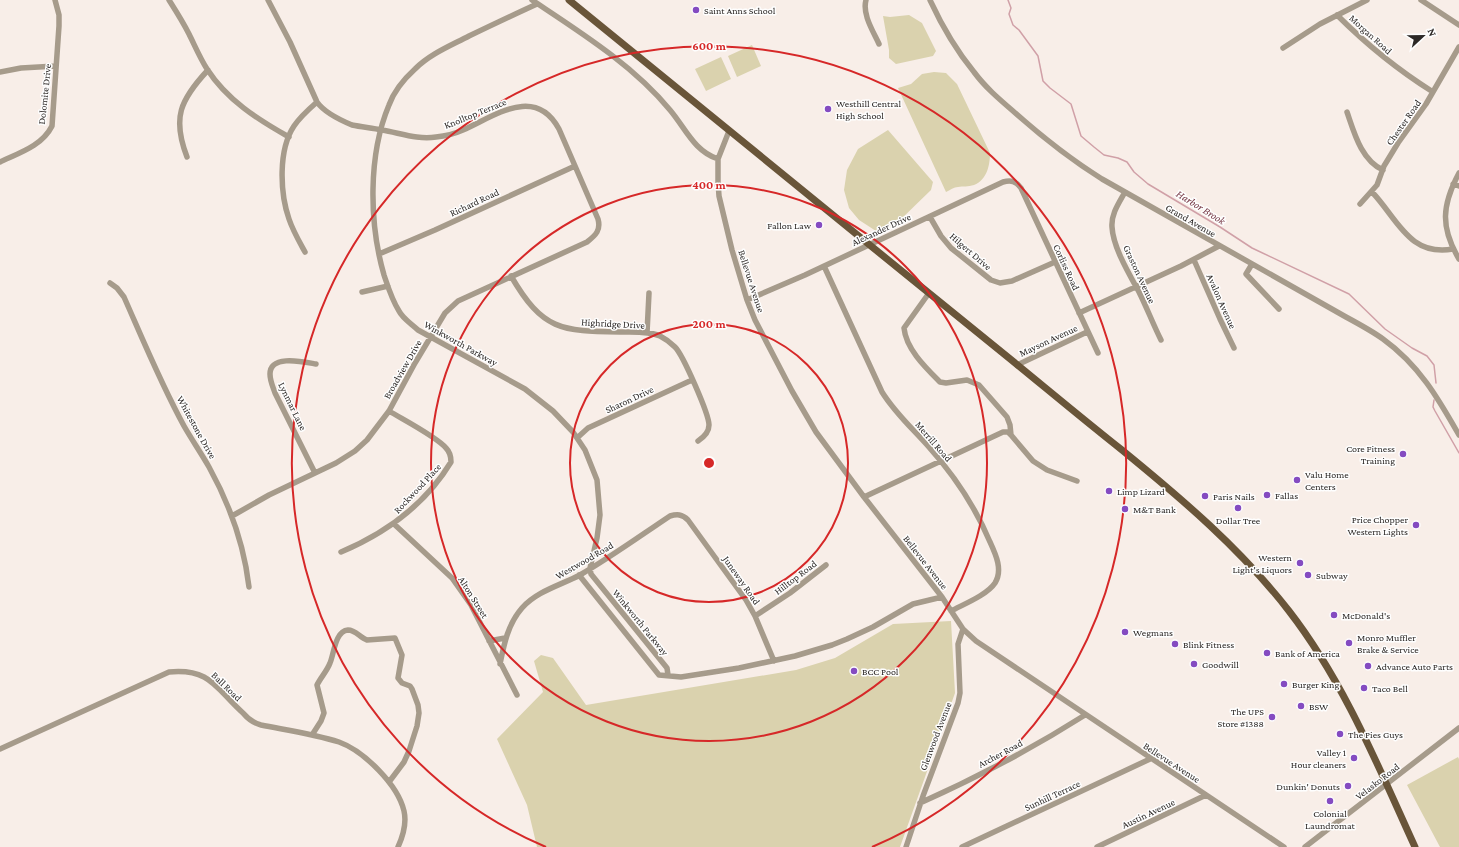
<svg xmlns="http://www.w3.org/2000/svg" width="1459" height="847" viewBox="0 0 1459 847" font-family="'Crimson Pro',serif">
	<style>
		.green { fill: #dad2ae }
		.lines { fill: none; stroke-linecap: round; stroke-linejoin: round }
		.stream { stroke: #d0a0a7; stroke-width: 1.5 }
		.minor { stroke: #a69b8b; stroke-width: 5.5 }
		.major { stroke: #695539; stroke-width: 7 }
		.ring { fill: none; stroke: #d62828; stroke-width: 2 }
		.poi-dot { fill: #844bc1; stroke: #fefefe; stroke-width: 1.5 }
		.labels { text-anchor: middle; stroke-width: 3; stroke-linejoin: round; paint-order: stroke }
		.poi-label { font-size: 10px; fill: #2c2826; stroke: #fefefe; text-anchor: start }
		.street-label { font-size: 10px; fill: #2c2826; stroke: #fefefe }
		.water-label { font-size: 11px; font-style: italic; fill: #743643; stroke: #fefefe }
		.centre { fill: #d62828; stroke: #fefefe; stroke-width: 2 }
		.ring-label { font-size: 12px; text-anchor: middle; font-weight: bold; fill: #d62828; stroke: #fefefe; stroke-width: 3; stroke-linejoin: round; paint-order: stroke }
	</style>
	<rect width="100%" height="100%" fill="#f8eee8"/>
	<path class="green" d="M909,15L922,23L936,51L933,56L896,64L889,58V50L883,16L890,17Z
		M752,45L761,66L737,77L728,56Z
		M721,57L731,79L706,91L695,69Z
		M934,72L946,73L957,84L990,153C990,165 987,180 974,185C968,187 963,186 958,187C954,187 950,190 946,192L898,88L911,84L922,74Z
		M888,130L933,182L931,190L896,224L876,231L859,220L849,208L844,190L847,170L858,149Z
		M951,621L955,693L900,847H537L527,805L497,739L543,692L534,661L541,655L553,658L586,705L796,670L835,658L893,624Z
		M1458,757L1459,759V847H1440L1407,785Z"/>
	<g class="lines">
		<path class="stream" d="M1008,0L1011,8L1009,14L1013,25L1019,30L1038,56L1043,81L1050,88L1071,104L1081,136L1094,147L1104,155L1118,158L1127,162L1134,172L1148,184L1220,227L1252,248L1349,294L1385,329L1412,348L1427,356L1434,365L1436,383
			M1434,400L1433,407L1435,411L1459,453"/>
		<path class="minor" d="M169,0C176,11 183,22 189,34C195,46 200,58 207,69C227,100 257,119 289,137
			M532,0C580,32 633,65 670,110C686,129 694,151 718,159
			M866,0C862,14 873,31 879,44
			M930,0C942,26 956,50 974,72C985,87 999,99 1013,111C1041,136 1070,159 1102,179L1346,317C1359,324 1372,331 1383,339C1419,365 1438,398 1459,435
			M1421,0L1459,25
			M537,4C515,14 492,25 469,36C450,46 430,54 415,69C404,79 394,91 389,105C368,155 369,223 384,275C388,287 392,300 399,311C403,319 412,324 418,330L525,389L553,411L573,432L585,450L597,480L600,515L597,538L590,568L591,574L667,668L668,675
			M1337,15C1366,44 1398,70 1433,92
			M1283,48L1320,24L1367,0
			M0,72L21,68L56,66
			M1347,112C1354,132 1361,160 1383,170
			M729,131L718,159V182L719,196L732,250L747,300L755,320L792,391L816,432L864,497L942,597L963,629L976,641L1284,847
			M187,157C172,118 180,100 208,70
			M0,162C19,153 42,146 52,126L59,26V15L55,0
			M1459,173C1442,205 1440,227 1459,259
			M1453,184L1459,186
			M1125,192C1119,203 1111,214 1112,227C1113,247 1129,274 1139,292C1147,308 1153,324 1161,340
			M1372,192C1397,218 1409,257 1453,249
			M1360,204L1377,185L1384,166L1398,143L1426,104L1459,47
			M930,217L941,236L951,248L991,280L1000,283L1012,281L1055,262
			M305,252C299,241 293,231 289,219C280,193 278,150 294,126C300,117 309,109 317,102
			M379,254L435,230L575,166
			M1194,260L1220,319L1234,348
			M1252,264L1246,274L1279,309
			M824,266L882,392C895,413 912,428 928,446C954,475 975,506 990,542C996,555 1003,570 995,583C987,595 964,604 951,611
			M511,276C543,331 561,331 621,332C634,332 649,331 660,336C666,339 671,343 675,347C683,355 709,414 709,425C709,432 704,437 698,441
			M110,283L117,288L124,297C143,340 161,384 184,426C192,440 201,453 209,467C230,505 244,544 249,587
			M362,292L388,286
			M929,293L904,328C906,349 926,368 940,382L946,383L967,380L979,385L1007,417L1010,425L1011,435L1033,461L1047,470L1077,481
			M747,300L805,275L1003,182C1011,180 1016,181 1021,188L1098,353
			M1079,313L1181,266L1219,246
			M647,333L649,293
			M1017,365L1087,332
			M577,438L588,428L692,380
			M315,473L275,393C273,387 270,381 270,374C270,354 304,362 316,364
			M864,497L1003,432H1008L1011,435
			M232,516L269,495L336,463L355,451L367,440L389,411L415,363L445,313L458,301L587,242C596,235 601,230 598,219L559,129C535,85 495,116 463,130C454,134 446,136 436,137C418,140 400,133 382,130C372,128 362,127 352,125C340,120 324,112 317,102L290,42L268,0
			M394,524L452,578L471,605L517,695
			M341,552C386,533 425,505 451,462C451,457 450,452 446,448C437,437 402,419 389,411
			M579,575L659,675L681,677L739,668L795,656L832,645L847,639L873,627L913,604L942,597
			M755,616L790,593L826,565
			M489,641L505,638
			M500,664C504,644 508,624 522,608C537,591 561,585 580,575C611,557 640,536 670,516C677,514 682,514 688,520L746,600L755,616L774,661
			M312,735L321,721L324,713L317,685C321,677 327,671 330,663C334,654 335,631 348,630C356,630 360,638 367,640L395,638L402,655L398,678L402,683L410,686L412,689L418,705L419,713L417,726L409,751L404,762L389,782
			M0,749L169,672C211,668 216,689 243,713C248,719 253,723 261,725C286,730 314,734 339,742C364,751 398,785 404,811C407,824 403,836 398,847
			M920,803C976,778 1033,748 1085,715
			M906,847L923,796L958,703L960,693L958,644L963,629
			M962,847L1150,759
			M1097,847L1206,795
			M1305,847L1459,728"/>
		<path class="major" d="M569,0C715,119 862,239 1009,358C1047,389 1084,420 1122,450C1182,499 1241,549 1289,611C1344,682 1378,766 1415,847"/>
	</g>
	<g class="ring">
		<circle cx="709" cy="463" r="139"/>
		<circle cx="709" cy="463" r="278"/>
		<path d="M546 847A417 417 0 1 1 872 847"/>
	</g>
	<g class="poi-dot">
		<circle cx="696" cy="10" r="4"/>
		<circle cx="828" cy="109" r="4"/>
		<circle cx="819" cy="225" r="4"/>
		<circle cx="1403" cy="454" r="4"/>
		<circle cx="1297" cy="480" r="4"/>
		<circle cx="1109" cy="491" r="4"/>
		<circle cx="1267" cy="495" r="4"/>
		<circle cx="1205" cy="496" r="4"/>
		<circle cx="1238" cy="508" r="4"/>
		<circle cx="1125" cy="509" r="4"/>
		<circle cx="1416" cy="525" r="4"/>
		<circle cx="1300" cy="563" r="4"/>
		<circle cx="1308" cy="575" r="4"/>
		<circle cx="1334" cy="615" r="4"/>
		<circle cx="1125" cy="632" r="4"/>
		<circle cx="1349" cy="643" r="4"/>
		<circle cx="1175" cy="644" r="4"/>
		<circle cx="1267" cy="653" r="4"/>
		<circle cx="1194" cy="664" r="4"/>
		<circle cx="1368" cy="666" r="4"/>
		<circle cx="854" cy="671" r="4"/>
		<circle cx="1284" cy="684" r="4"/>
		<circle cx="1364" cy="688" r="4"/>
		<circle cx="1301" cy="706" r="4"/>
		<circle cx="1272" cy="717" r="4"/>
		<circle cx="1340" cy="734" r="4"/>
		<circle cx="1354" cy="758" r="4"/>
		<circle cx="1348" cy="786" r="4"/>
		<circle cx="1330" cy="801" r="4"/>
	</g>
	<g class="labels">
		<g class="poi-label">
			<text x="704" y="14">Saint Anns School</text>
			<text x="836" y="107">Westhill Central<tspan x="836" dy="12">High School</tspan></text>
			<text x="811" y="229" text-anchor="end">Fallon Law</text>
			<text x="1395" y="452" text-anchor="end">Core Fitness<tspan x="1395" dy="12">Training</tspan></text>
			<text x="1305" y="478">Valu Home<tspan x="1305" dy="12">Centers</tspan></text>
			<text x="1117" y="495">Limp Lizard</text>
			<text x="1275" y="499">Fallas</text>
			<text x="1213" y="500">Paris Nails</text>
			<text x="1133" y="513">M&amp;T Bank</text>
			<text x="1408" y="523" text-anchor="end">Price Chopper<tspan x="1408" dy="12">Western Lights</tspan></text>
			<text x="1238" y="524" text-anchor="middle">Dollar Tree</text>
			<text x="1292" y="561" text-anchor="end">Western<tspan x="1292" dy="12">Light's Liquors</tspan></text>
			<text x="1316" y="579">Subway</text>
			<text x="1342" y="619">McDonald's</text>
			<text x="1133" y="636">Wegmans</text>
			<text x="1357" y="641">Monro Muffler<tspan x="1357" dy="12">Brake &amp; Service</tspan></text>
			<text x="1183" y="648">Blink Fitness</text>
			<text x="1275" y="657">Bank of America</text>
			<text x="1202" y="668">Goodwill</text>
			<text x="1376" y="670">Advance Auto Parts</text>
			<text x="862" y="675">BCC Pool</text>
			<text x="1292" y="688">Burger King</text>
			<text x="1372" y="692">Taco Bell</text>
			<text x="1309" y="710">BSW</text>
			<text x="1264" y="715" text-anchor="end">The UPS<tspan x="1264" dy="12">Store #1388</tspan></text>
			<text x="1348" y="738">The Pies Guys</text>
			<text x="1346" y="756" text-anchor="end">Valley 1<tspan x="1346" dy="12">Hour cleaners</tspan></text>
			<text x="1340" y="790" text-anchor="end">Dunkin' Donuts</text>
			<text x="1330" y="817" text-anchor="middle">Colonial<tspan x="1330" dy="12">Laundromat</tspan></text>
		</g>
		<g class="street-label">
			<text transform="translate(1371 34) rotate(42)" y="4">Morgan Road</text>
			<text transform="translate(44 94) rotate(-84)" y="4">Dolomite Drive</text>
			<text transform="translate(475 113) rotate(-22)" y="4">Knolltop Terrace</text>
			<text transform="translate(1403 122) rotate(-55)" y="4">Chester Road</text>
			<text transform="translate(474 202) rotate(-25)" y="4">Richard Road</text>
			<text transform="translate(1191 220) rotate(30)" y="4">Grand Avenue</text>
			<text transform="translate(881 229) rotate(-25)" y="4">Alexander Drive</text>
			<text transform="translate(971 251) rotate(41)" y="4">Hilgert Drive</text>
			<text transform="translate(1067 267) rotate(65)" y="4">Corliss Road</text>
			<text transform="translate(1140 274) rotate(65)" y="4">Graston Avenue</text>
			<text transform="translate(752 281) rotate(72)" y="4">Bellevue Avenue</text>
			<text transform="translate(1222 301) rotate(66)" y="4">Avalon Avenue</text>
			<text transform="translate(613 323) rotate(3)" y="4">Highridge Drive</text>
			<text transform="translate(1048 340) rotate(-25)" y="4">Mayson Avenue</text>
			<text transform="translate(461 343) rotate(29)" y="4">Winkworth Parkway</text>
			<text transform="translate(402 369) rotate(-60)" y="4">Broadview Drive</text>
			<text transform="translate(629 399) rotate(-25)" y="4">Sharon Drive</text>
			<text transform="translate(293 406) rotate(64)" y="4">Lynmar Lane</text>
			<text transform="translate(197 427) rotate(61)" y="4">Whitestone Drive</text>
			<text transform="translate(934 441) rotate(49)" y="4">Merrill Road</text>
			<text transform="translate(417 488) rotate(-47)" y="4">Rockwood Place</text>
			<text transform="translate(584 560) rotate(-30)" y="4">Westwood Road</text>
			<text transform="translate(926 562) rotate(52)" y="4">Bellevue Avenue</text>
			<text transform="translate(795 577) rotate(-37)" y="4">Hilltop Road</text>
			<text transform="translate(742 580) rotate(55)" y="4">Juneway Road</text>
			<text transform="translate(474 597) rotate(58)" y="4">Alton Street</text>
			<text transform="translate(641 622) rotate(51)" y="4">Winkworth Parkway</text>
			<text transform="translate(227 686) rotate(44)" y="4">Ball Road</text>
			<text transform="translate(935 736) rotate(-69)" y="4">Glenwood Avenue</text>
			<text transform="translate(1000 753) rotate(-28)" y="4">Archer Road</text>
			<text transform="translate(1172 762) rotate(33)" y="4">Bellevue Avenue</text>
			<text transform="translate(1377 781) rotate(-38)" y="4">Velasko Road</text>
			<text transform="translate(1052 795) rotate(-25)" y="4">Sunhill Terrace</text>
			<text transform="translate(1148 813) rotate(-25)" y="4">Austin Avenue</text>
		</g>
		<g class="water-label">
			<text transform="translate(1201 207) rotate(32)" y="4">Harbor Brook</text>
		</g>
	</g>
	<circle cx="709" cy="463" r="6" class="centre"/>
	<g class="ring-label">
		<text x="709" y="50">600 m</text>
		<text x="709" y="189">400 m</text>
		<text x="709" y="328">200 m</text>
	</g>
	<g transform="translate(1423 36) rotate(68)" stroke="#fefefe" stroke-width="3" paint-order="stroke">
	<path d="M0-3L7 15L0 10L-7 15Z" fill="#2c2826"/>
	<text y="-6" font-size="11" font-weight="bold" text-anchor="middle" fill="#2c2826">N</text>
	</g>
</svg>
